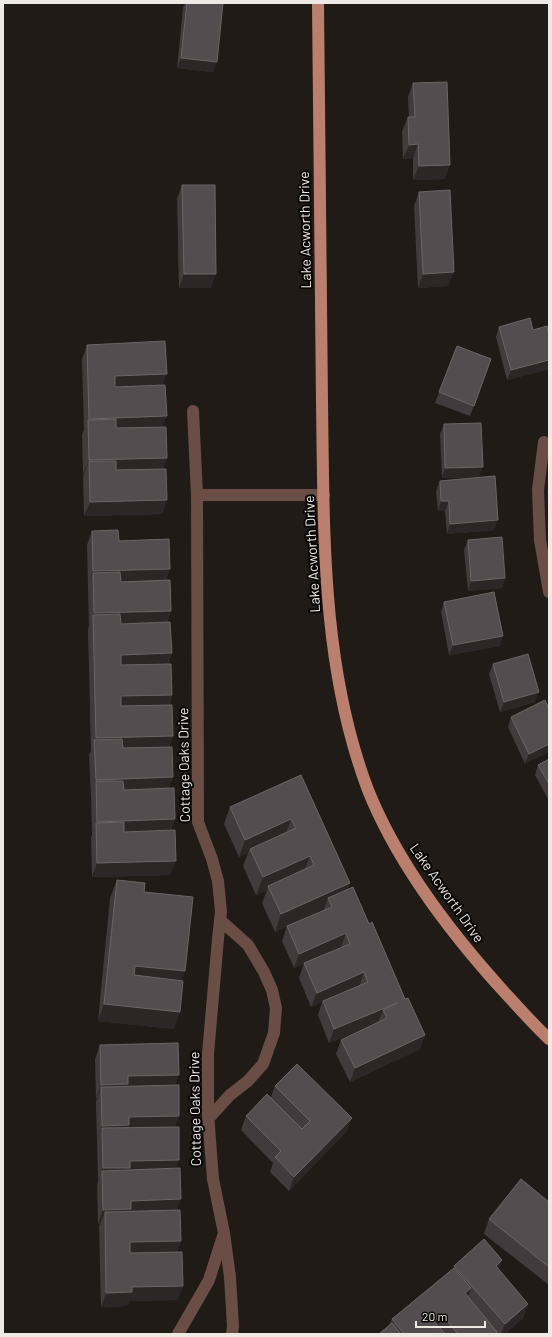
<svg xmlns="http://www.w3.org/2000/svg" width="552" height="1337" viewBox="0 0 552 1337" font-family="Barlow,sans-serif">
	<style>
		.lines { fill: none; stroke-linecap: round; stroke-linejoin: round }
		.street { stroke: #6a4e45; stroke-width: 12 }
		.primary { stroke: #ba806d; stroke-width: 12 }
		.wall { fill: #423a3d }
		.shaded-wall { fill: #2d2626 }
		.building { fill: #544d4f; stroke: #6c6566 }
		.labels { text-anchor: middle; stroke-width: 4; stroke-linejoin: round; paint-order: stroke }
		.street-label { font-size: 14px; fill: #ede9e5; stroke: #080605 }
	</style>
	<rect width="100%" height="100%" fill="#201b16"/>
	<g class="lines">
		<path class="street" d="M193,411L197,495L198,822L212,859L218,881L221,912L218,939L208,1054V1114L213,1179L224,1233L230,1277L233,1326L232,1334
			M544,442L538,490L540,540L549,592
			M197,495H324
			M208,1119L230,1095L248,1081L263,1064L274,1033L276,1008L272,990L264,972L248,945L220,920
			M178,1334L209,1280L223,1236"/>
		<path class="primary" d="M318,3C319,136 320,269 322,402C324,532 321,666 368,790C398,865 453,936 507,995C521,1010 534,1025 549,1039"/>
	</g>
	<path class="wall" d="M185,3H223L213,72L177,68L183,8Z
		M413,83L445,179L413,180V158L403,159L402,131L408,117H409L408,97Z
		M182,185L211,288H179L177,199Z
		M419,192L448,286L418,288L414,206Z
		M499,327L533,330L549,335V369L507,380L496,337Z
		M87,345L163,385L162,427L167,458L163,469L167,500L162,514L84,516L83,476L84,474H83L82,434L84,430L82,359Z
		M457,346L491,359L470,416L435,403Z
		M444,424L479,477L442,478L440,434Z
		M440,481L494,530L447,534L445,511H438L436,491Z
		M92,531L119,541L170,569L166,580L171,611L167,622L172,653L168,664L172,695L169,706L173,736L169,747V789L175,819L171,830L170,875L92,877L91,837L92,835L91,795L89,754L91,751L88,629L89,626L87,545Z
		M468,540L505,578L502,588L468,591L464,550Z
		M444,602L500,646L449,655L441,612Z
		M493,664L535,702L500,712L489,674Z
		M549,709L525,764L508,727L511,717Z
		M549,759V801L535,775L538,765Z
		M301,775L347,890L369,924L405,999L425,1035L420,1049L350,1082L336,1054L341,1040L366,1028L329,1043L318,1015L322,1002L311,1007L299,978L304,963L341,948V947L294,968L282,941L287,926L324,910V909L275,932L262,903L267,890L256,895L243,866L248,853L239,857L224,824L230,807Z
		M117,880L144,892L182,980L174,1029L98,1021L110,898Z
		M100,1045L175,1085L179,1116L175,1127L177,1252L183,1286L177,1300L129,1301L127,1306L101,1307L99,1226L100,1224H98L97,1185L98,1182L97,1143V1140L96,1101L97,1099H96L95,1059Z
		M275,1086L352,1118L346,1132L289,1191L270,1172L273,1163L241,1130L246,1116L271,1097Z
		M549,1202V1285L484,1234L489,1219Z
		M454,1266L499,1270L528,1304L523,1318L505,1334H379L389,1326L392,1319L453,1269Z"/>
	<path class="shaded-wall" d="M181,58L217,62L213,72L177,68Z
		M418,144L413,158L403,159L409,145Z
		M450,165L445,179L413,180L419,166Z
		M454,272L448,286L418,288L423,274Z
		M184,274H216L211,288H179Z
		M549,360V369L507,380L511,370Z
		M167,374L161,388L110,391L115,376Z
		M167,416L161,430L88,433V422L89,419Z
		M167,458L162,472L89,474V461L84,474H83L89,460Z
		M483,467L479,477L442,478L445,468Z
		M167,500L162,514L84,516L90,502Z
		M441,501H449L445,511H438Z
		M498,520L494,530L447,534L450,524Z
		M170,569L164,584L93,585V573L88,585L93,571Z
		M505,578L502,588L468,591L471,581Z
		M171,611L166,625L93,627V616L94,613Z
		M503,636L500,646L449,655L453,645Z
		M172,653L166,667L116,669L121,655Z
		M539,692L535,702L500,712L504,702Z
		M172,695L167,709L116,710L121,696Z
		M173,736L167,750L95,752L94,742L96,738Z
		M549,744V752L525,764L529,754Z
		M173,777L168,791L97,794L96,781L91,795L96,780Z
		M175,819L170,833L97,836L96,823L97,822Z
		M291,819L285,836L250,849L248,853L239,857L245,840Z
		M310,856L303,874L268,886L267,890L256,895L263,877Z
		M176,861L170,875L92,877L97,863Z
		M350,883L344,900L328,898L324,909L275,932L281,914Z
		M346,933L341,947L294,968L299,954Z
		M135,966L185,971L179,988L129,983Z
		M364,972L359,987L311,1007L317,993Z
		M397,1003L387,1018L383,1010L378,1023L329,1043L334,1029Z
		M104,1004L180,1012L174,1029L98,1021Z
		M425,1035L420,1049L350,1082L355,1068Z
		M179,1075L174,1089L101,1087L97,1099H96L101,1085L128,1076Z
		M179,1116L174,1130L102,1128L97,1140L102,1126L129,1117Z
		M352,1118L346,1132L289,1191L294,1177Z
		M179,1160L174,1174L102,1171L97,1182L103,1168L130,1161Z
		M181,1199L176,1213L105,1212L100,1224H98L103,1210L131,1201Z
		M181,1241L176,1256L124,1257L130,1242Z
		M502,1260L497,1274L496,1266Z
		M183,1286L177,1300L129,1301L127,1306L101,1307L106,1293L132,1287Z
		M471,1288L466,1302L465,1293Z
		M528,1304L523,1318L505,1334H501L505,1324Z
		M442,1315L437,1329L434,1321Z"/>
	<path class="building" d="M187,3H223L217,62L181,58Z
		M447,82L450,165L419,166L418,144L409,145L408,117H415L413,83Z
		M182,185H215L216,274H184Z
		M450,190L454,272L423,274L419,192Z
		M530,318L533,330L547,326L549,335V360L511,370L499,327Z
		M165,341L167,374L115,376V387L165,385L167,416L89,419L87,345Z
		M457,346L491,359L474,406L439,392Z
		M116,419V428L166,427L167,458L89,460L88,420Z
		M481,423L483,467L445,468L444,424Z
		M89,461H116V470L166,469L167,500L90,502Z
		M495,476L498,520L450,524L449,501H441L440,481Z
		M118,530L119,541L169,539L170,569L93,571L92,531Z
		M502,537L505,578L471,581L468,540Z
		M120,572L121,582L170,580L171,611L94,613L93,573Z
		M494,592L503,636L453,645L444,602Z
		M120,614L121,624L170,622L172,653L121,655V665L171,664L172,695L121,696V706L172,705L173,736L96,738L93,615Z
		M528,654L539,692L504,702L493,664Z
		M545,700L549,709V744L529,754L511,717Z
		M122,739L123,748L172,747L173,777L96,780L94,740Z
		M549,759V784L538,765Z
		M301,775L350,883L281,914L268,886L314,865L310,856L263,877L250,849L296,828L291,819L245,840L230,807Z
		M96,781H123L124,790L174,788L175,819L97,822Z
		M124,822V832L175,830L176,861L97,863L96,823Z
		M117,880L145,883L144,892L193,897L185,971L135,966L134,975L183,981L180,1012L104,1004Z
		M353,887L369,924L372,922L405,999L408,998L425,1035L355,1068L341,1040L387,1018L383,1010L397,1003L334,1029L323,1001L368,982L364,972L317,993L304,963L350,944L346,933L299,954L287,926L332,907L328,898Z
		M178,1043L179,1075L128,1076V1084L101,1085L100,1045Z
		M297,1064L352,1118L294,1177L275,1157L281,1151L246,1116L267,1094L302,1129L310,1121L275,1086Z
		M179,1085V1116L129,1117V1125L102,1126L101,1087Z
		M179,1127V1160L130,1161V1168H103L102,1128Z
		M180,1168L181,1199L131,1201V1209L103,1210L102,1171Z
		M521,1179L549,1202V1267L489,1219Z
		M180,1210L181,1241L130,1242V1253L182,1252L183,1286L132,1287V1292L106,1293L105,1212Z
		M484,1239L502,1260L496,1266L528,1304L505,1324L454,1266Z
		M454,1268L471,1288L465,1293L497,1332L495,1334H458L442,1315L434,1321L445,1334H404L392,1319Z
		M392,1323L401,1334H379Z"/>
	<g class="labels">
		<g class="street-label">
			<text transform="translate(305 230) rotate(-91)" y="5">Lake Acworth Drive</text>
			<text transform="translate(312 554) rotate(-93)" y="5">Lake Acworth Drive</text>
			<text transform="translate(184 765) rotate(-91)" y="5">Cottage Oaks Drive</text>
			<text transform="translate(447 893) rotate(55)" y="5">Lake Acworth Drive</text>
			<text transform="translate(195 1109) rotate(-91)" y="5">Cottage Oaks Drive</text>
		</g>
	</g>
	<rect width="552" height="1337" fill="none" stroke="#ede9e5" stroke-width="8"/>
	<path d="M416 1321v6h69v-6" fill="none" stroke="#ede9e5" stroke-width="2"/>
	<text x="422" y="1321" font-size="12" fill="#ede9e5" stroke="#080605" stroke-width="3" paint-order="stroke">20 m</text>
</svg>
